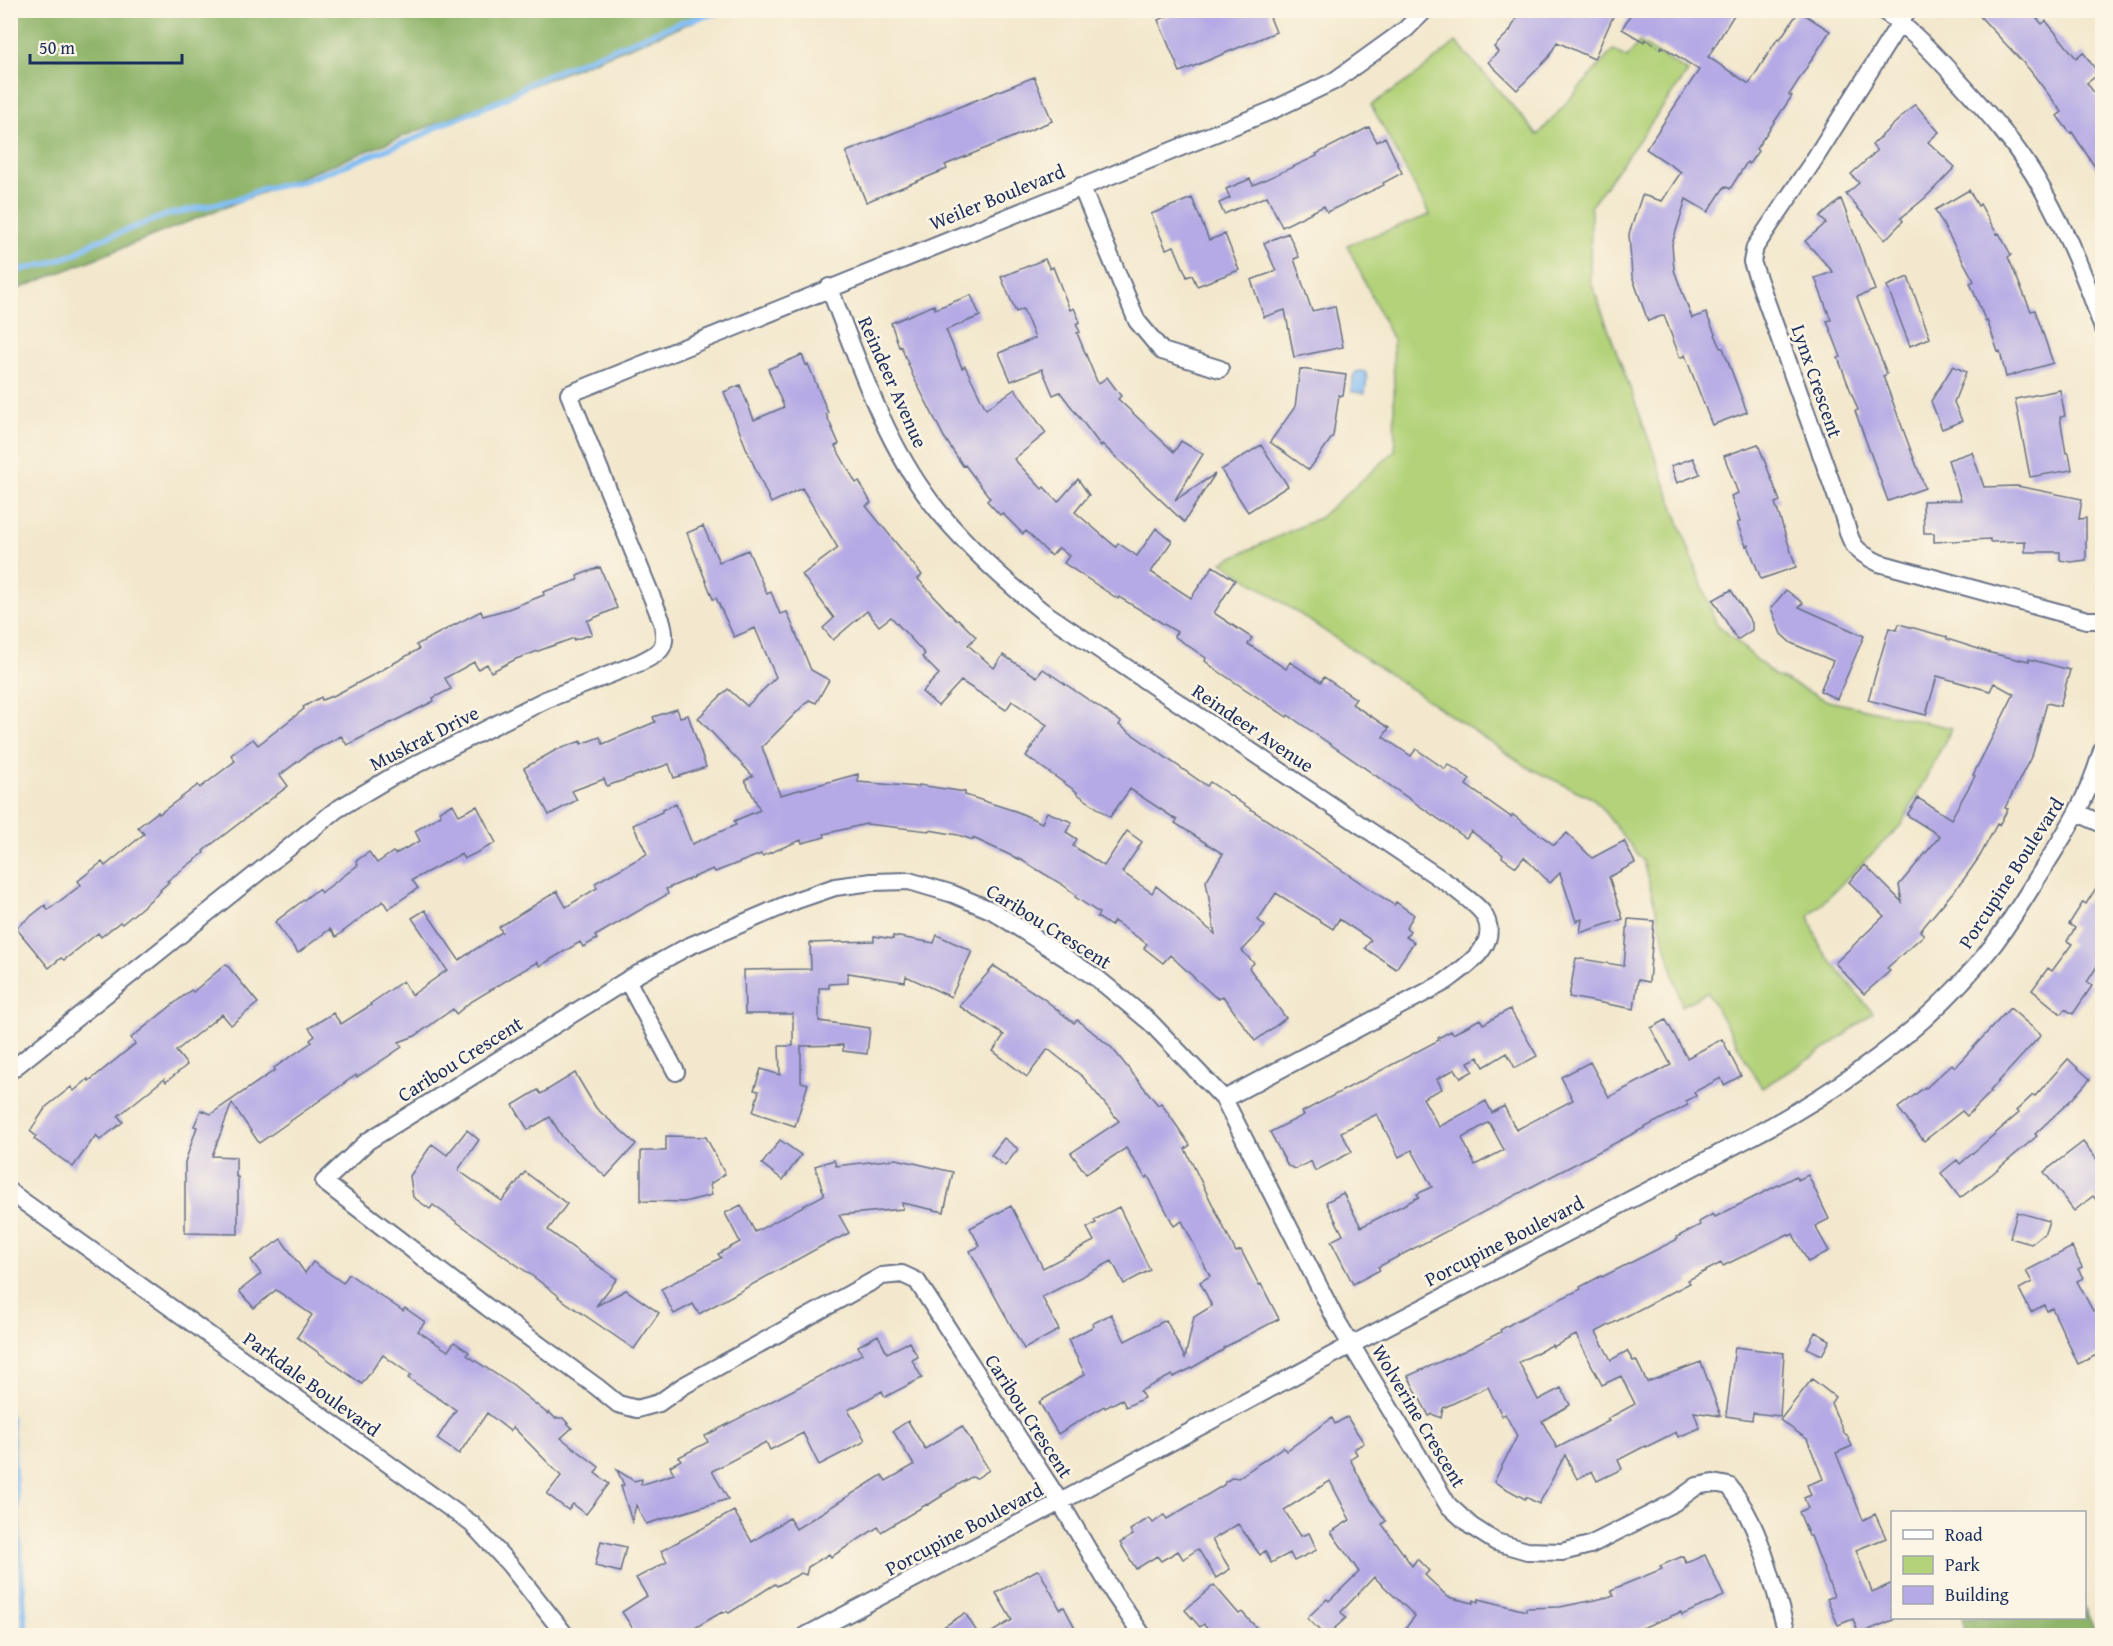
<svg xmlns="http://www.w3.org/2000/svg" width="2113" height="1646" viewBox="0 0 2113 1646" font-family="'Gentium Book Plus',serif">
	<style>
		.green { fill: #b3d279; stroke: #67806c; stroke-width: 1.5 }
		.forest { fill: #8eb469; stroke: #547264; stroke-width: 1.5 }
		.water { fill: #82bdf4; stroke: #4e76a9; stroke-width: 1.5 }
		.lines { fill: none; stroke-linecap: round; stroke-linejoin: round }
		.stream { stroke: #82bdf4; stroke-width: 6 }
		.building { fill: #b5aae5; fill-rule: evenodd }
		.minor-casing { stroke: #677085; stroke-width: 20 }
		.minor { stroke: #fff; stroke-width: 16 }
		.labels { text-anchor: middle; stroke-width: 5; stroke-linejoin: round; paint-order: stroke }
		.street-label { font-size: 20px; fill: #1b2f5e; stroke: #fcf5e5 }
	</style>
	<rect width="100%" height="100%" fill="#fcf5e5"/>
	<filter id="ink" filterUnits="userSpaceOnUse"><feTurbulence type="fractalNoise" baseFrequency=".0167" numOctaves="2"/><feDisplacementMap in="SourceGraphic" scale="12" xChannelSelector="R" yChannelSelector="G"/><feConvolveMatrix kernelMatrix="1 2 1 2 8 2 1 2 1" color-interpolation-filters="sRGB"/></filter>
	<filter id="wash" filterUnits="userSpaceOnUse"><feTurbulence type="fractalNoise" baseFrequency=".008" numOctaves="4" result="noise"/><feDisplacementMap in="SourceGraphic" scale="24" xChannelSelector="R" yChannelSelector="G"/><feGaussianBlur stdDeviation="1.35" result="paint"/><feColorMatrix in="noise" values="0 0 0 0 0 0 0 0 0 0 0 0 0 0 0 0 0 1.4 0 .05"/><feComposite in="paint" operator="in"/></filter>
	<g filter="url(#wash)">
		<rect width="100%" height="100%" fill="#f3e8cd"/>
		<path class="green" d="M1456,42L1538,135L1613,50L1627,58L1639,42L1688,72L1591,206L1590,279L1716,623L1774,675L1828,701L1952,728L1901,825L1809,916L1821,949L1873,1013L1827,1048L1762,1088L1707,992L1682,1006L1643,861L1594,799L1529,768L1222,562L1319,518L1395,451L1393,340L1347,245L1430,215L1371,105L1415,76Z"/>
		<path class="forest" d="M11,10H720V11L11,292Z
			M2085,1609L2097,1635H1966L1962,1618H2084Z"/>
		<path class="water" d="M1360,371L1365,372L1367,377L1365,393L1352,392L1353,377L1356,372Z"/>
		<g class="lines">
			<path class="stream" d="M10,272L47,264L75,254L92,243L167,215L239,199L262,189L303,181L419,137L440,125L504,99L530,83L565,68L679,23L727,10
				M10,1417L26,1636"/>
		</g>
		<g id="blocks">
			<path class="building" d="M1183,10H1267L1276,32L1180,72L1158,20Z
				M1520,10H1616L1594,59L1557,42L1549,57L1517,90L1488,62L1498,52L1494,47L1510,31Z
				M1633,10H1737L1708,57L1749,84L1778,38L1780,39L1799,11L1830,31L1789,95L1792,96L1756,149L1758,151L1749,164L1747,162L1730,189L1725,186L1708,212L1686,199L1672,244L1674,270L1692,318L1706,313L1721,348H1723L1747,412L1712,425L1685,355L1680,358L1664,315L1648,321L1632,276L1629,234L1642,195L1662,201L1681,172L1646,149L1699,70L1662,46L1660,49L1645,39L1644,42L1622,29Z
				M1974,10H2030L2042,24L2046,21L2076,58L2083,52L2099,74L2087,83L2103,105V179L2072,132L2070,133L2057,116L2062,112L2029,69Z
				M1034,77L1052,121L945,165L947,169L866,202L846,152Z
				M1915,104L1939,132L1928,142L1955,167L1925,198L1901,218L1903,221L1885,240L1846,194L1859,183L1851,174L1877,151L1872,145Z
				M1369,127L1377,142L1385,137L1402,173L1383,183L1384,185L1327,212L1324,206L1282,227L1267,196L1224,214L1219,203L1230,198L1226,189L1250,179L1253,185L1317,156L1316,154Z
				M1969,190L1978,206L1980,204L1997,234L1999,233L2011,255L2008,257L2031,311L2035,310L2053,363L2006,377L2000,351L1998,352L1987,320L1986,322L1970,283L1974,281L1935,210Z
				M1192,198L1209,240L1225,234L1239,270L1197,286L1192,275L1187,277L1174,246L1166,249L1151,214Z
				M1841,199L1875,290L1857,297L1887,374L1883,376L1925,488L1888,501L1855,411L1858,410L1838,358L1841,357L1827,321L1831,320L1815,278L1833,272L1805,241L1826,223L1820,217Z
				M1288,233L1299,257L1294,259L1312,311L1335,306L1343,347L1294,357L1285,310L1264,317L1251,280L1276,271L1264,243Z
				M1045,259L1050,269L1053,267L1070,310L1074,308L1080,322L1076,324L1080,332L1077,333L1098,384L1107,377L1121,396L1118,399L1174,452L1181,441L1203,454L1175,500L1215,474L1184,522L1102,444L1101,446L1060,392L1053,395L1042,369L1011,381L999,353L1035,338L1023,309L1016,312L1001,277Z
				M1908,277L1930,338L1910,346L1887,286Z
				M971,295L980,316L946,330L962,368L965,366L986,409L1015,389L1046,433L1014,459L1042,489L1044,487L1058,502L1078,479L1089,495L1075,512L1116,547L1118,543L1137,556L1156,528L1172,541L1151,572L1191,598L1213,566L1235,580L1214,613L1252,638L1248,644L1286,669L1290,662L1321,682L1324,677L1356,699L1352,704L1389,728L1383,737L1411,756L1416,749L1445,769L1448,764L1470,779L1466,785L1511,817L1513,815L1554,845L1567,833L1592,858L1624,841L1635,863L1609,877L1623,919L1580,933L1582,919L1576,921L1560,873L1550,883L1524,857L1516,867L1502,857L1503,855L1471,831L1466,838L1288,715L1287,717L1215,669L1205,661L1206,658L1174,636L1177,632L1119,597L1118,599L1064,563L1069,556L1059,548L1051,556L1026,531L1023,534L1002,513L1000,515L987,501L990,498L965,465L963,466L944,437L913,376L901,346L899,347L891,323L934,305L935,309Z
				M802,355L806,365L808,364L828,413L826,414L839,444L835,446L856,483L859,481L871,503L866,506L922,575L918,579L956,620L958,619L976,637L968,645L994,668L1003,655L1037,677L1043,669L1121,722L1119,725L1207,786L1210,782L1394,905L1396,902L1414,915L1406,928L1410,931L1406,937L1414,942L1396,969L1365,948L1371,940L1339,919L1333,929L1276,893L1258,920L1265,926L1242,951L1254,963L1249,968L1286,1018L1255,1041L1223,996L1219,999L1214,996L1170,955L1163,963L1144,948L1147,944L1114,921L1111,926L1097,917L1099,913L1075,897L1076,895L1063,885L1023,861L973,838V840L958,835L929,830V831L866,824L824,834L825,837L802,843L801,840L762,856L761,854L715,872L713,869L666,889L668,894L595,936L597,939L583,947L580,942L540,966L537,962L469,1003L456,1014L453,1009L415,1036L399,1042L402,1047L357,1077L356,1075L259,1143L232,1103L212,1156L236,1157V1177H238V1234L185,1233V1162L197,1127L194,1126L201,1110L211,1114L275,1070L274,1068L312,1042L310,1040L315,1036L309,1028L333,1013L341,1024L371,1005L370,1004L403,981L412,995L447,970L412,918L425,910L459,960L502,932L499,927L557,891L566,907L597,888L595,883L647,854L633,825L662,812V810L676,804L692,844L736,825L734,821L760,810L745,780L753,776L698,718L728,689L747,706L776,677L755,628L734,637L716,598L713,599L687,533L703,526L719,562L748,550L767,594L771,592L780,614L787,612L811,670L829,680L816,703L809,700L762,747L780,795L858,774V782L918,787L919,785L965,792V795L1018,812L1042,823L1047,812L1072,822L1066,832L1077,839L1073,846L1104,866L1127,831L1142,842L1122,872L1152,893L1156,886L1215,934L1206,881L1223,854L1175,823L1177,820L1130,789L1110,817L1076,793L1077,792L1026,756L1047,725L1012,701L1006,710L961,681L938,706L922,692L939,674L922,657L925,654L891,617L879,626L867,611L833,640L823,628L834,618L802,575L838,548L802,488L771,503L747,450L724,392L740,385L754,420L784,407L768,369Z
				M1953,366L1966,372L1954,402L1962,421L1942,429L1931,401Z
				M1300,369L1346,375L1343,396L1339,395L1333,436L1309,470L1270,442L1295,407Z
				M2060,390L2065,416L2060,417L2066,453H2069L2072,470L2030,477L2015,399Z
				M1758,444L1780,501L1775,503L1796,567L1761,579L1748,545L1746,546L1737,523L1740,522L1731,496L1738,493L1724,456Z
				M1261,445L1288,486L1248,512L1221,470Z
				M1972,452L1984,487L2017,486L2082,499L2079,519L2086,518V560L2071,562L2060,560V552H2025V541L1990,542V539L1934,542V533H1924L1923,501L1961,500L1948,460Z
				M1693,458L1700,474L1677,483L1671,466Z
				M600,567L617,608L587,621L592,634L574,640V638L516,659L491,672L487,664L478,669L474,662L445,678L451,689L433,698L434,701L347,745L341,736L309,753L280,775L288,786L203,851L204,853L167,881L169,882L160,890L161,891L139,910L122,924L120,922L101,937L98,933L64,960L61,958L49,968L16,928L45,905L48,910L81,885L78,881L102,862L105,866L144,834L138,827L158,812L159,814L198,785L200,788L235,761L231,755L253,739L258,745L304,709L303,707L321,697L322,700L335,695L373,675L419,649L416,645L481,611L483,616L508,609L544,595L543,592L578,580L577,576Z
				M1731,590L1752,623V630L1737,640L1713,600Z
				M1786,590L1803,603L1799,607L1864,636L1837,699L1820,691L1833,661L1791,643L1781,634L1771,608Z
				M1899,624L1947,637V639L1991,653L2020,660V659L2029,661V659L2070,670L2060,706L2047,703L2033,753L2005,808L2008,809L1999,825L1997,824L1980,856L1964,879L1920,931L1924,935L1887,968L1890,971L1864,994L1835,963L1884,916L1849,882L1865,865L1902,902L1899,885L1940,836L1907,815L1918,798L1951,819L1975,776L1973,775L2014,694L1994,683L1990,691L1937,676L1926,715L1868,700L1889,628L1897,630Z
				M677,709L680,717L688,715L706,767L674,778L669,764L607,786L604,779L572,791L577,800L549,815L524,768L556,750L581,741V744L600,737L603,744L655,722L653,717Z
				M453,804L459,815L477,806L496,843L464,859L461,854L412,880L418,888L388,909L383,901L336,937L330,929L298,953L275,922L318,889L321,893L358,865L356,861L369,852L377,863L393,852L395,854L420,841L415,831L441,815L439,811Z
				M2103,877V957L2087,982L2092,986L2073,1014L2065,1009L2061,1014L2032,990L2048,968L2052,971L2072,944L2067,941L2075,928L2069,924L2083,902L2086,904Z
				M1628,919L1654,921L1649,982L1638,980L1634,1009L1569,997L1576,958L1624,966Z
				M937,935L972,951L951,997L906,976L905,982L848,973V983L829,984V988H819V1021L870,1028L867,1054L843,1051V1045L801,1046V1082L808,1084L795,1126L753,1112L759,1091L754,1090L761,1069L780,1075L779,1046H793V1014H745L744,970L811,969L810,943L874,941V936L893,939V936L934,943Z
				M226,964L258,1003L231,1025L222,1014L176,1051L187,1065L166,1082L164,1079L118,1116L123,1122L100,1140L96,1135L73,1167L34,1139L36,1136L30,1131L46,1107L71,1087L74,1091L88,1079L89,1081L135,1044L131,1038L191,990L193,992Z
				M994,966L1044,999L1074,1023L1077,1020L1079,1021L1112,1048L1158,1105L1161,1103L1190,1145L1185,1149L1236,1252L1241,1250L1259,1285L1261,1284L1279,1319L1223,1348V1350L1190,1369L1173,1377L1172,1375L1140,1391L1144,1398L1126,1407L1122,1399L1105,1408L1104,1406L1058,1434L1039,1402L1085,1374L1068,1340L1094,1326L1092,1324L1111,1314L1125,1341L1166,1320L1185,1358L1194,1317L1212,1306L1200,1282L1210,1276L1182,1221L1174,1226L1148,1176L1146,1178L1126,1148L1086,1174L1071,1153L1119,1121L1083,1077L1048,1049L1027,1077L993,1051L1004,1035L959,1006Z
				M2010,1008L2041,1035L1990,1091L1991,1092L1967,1116L1962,1111L1924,1141L1898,1108L1925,1087L1926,1088L1952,1064L1955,1067Z
				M1510,1009L1537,1056L1515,1068L1507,1053L1484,1067L1478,1057L1468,1062L1473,1071L1461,1078L1455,1069L1437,1079L1442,1089L1423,1098L1439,1127L1486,1101L1492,1113L1504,1106L1516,1130L1573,1100L1561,1077L1590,1062L1609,1097L1671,1065L1651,1028L1666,1020L1687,1058L1722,1039L1741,1076L1724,1085L1721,1078L1694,1092L1696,1096L1686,1101L1688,1105L1378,1267L1380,1270L1353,1284L1331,1241L1343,1235L1326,1202L1343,1193L1361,1227L1419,1197L1417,1194L1432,1187L1412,1150L1399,1157L1377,1114L1341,1132L1352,1152L1315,1171L1311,1161L1296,1169L1288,1166L1270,1132L1304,1115L1302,1112L1439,1040L1438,1038L1451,1031L1453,1034L1480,1019L1483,1024ZM1489,1122L1504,1150L1475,1165L1462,1138Z
				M2068,1059L2090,1079L2074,1097L2035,1134L2037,1136L1992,1174L1960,1198L1941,1173L1957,1160L1960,1164L2019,1113L2016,1111L2033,1095L2035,1096Z
				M575,1073L596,1108L636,1144L606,1177L563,1138L550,1117L528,1130L513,1105L538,1090L541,1094Z
				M467,1130L479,1140L458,1170L502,1201L525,1172L567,1204L548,1230L617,1279L596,1306L626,1290L659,1313L634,1349L558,1297L559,1296L535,1278L433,1205L430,1209L413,1197L410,1176L432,1144L447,1155Z
				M666,1136L706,1137L725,1174L710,1184L712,1195L684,1202L641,1201V1151H666Z
				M1004,1138L1018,1149L1005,1166L991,1155Z
				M780,1140L801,1155L783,1180L762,1164Z
				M2083,1142L2103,1167V1208L2093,1196L2074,1211L2044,1172Z
				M896,1159L953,1172L944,1212L902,1203L903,1209L839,1215L849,1233L827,1244V1243L699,1314L693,1304L674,1314L661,1289L721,1258L718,1254L740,1242L725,1213L741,1205L755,1232L824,1195L815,1166L834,1160L836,1166Z
				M1808,1175L1829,1219L1815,1226L1829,1251L1808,1262L1793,1234L1789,1236L1788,1234L1723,1266L1721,1263L1688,1280L1690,1283L1596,1332L1611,1360L1627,1351L1633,1361L1636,1360L1647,1382L1701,1362L1721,1416L1694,1412L1700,1428L1678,1437L1676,1432L1646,1447L1645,1446L1618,1460L1622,1469L1597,1481L1592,1471L1577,1479L1565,1455L1539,1504L1526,1497L1525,1499L1494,1482L1517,1436L1505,1414L1502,1416L1488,1387L1443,1408L1441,1418L1432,1414L1429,1416L1408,1376L1464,1351L1501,1332L1500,1330L1516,1321L1581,1289L1580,1287L1601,1276L1602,1277L1678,1239L1677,1237L1700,1225L1699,1222L1713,1214L1715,1217L1796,1176L1798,1180ZM1576,1335L1602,1385L1621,1376L1635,1404L1607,1419L1609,1421L1557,1448L1542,1421L1570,1405L1561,1388L1538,1400L1519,1362L1552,1345L1553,1347Z
				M1011,1206L1043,1268L1094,1241L1087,1228L1096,1223L1094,1220L1119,1207L1150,1270L1124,1284L1112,1261L1042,1297L1059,1330L1024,1349L970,1251L980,1246L970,1228Z
				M2017,1212L2049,1221L2045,1233L2031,1244L2010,1238Z
				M281,1239L305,1273L313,1262L343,1283L349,1274L403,1311L405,1308L425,1322L418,1331L448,1351L454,1342L469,1352L467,1355L512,1385L548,1414L549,1412L555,1418H563L572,1428L561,1438L599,1467L595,1473L609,1484L586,1514L573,1504L568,1510L547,1494L561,1476L513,1427L510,1431L487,1413L459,1454L437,1439L456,1410L408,1378L411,1375L383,1355L362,1384L297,1337L312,1315L276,1290L254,1308L239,1291L261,1274L251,1260Z
				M2072,1247L2082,1267L2078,1269L2083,1278L2077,1281L2093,1311L2103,1307V1352L2078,1364L2052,1308L2047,1311L2044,1305L2031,1312L2019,1289L2032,1282L2026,1271Z
				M1815,1332L1830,1340L1822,1355L1807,1348Z
				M878,1335L887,1353L909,1342L918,1357L912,1360L922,1378L885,1397L882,1391L848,1410L865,1440L862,1443L819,1465L803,1433L770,1450L766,1442L712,1471L728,1499L646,1524L636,1505L632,1522L621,1486L624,1485L617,1470L634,1481L642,1479L641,1485L674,1474L670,1466L681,1460L679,1457L708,1442L705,1436L862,1354L858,1346Z
				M1735,1347L1784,1353L1780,1416L1753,1413L1752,1420L1726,1416Z
				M1812,1379L1835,1397L1831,1403L1844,1433L1847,1435L1852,1446L1836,1453L1863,1520L1875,1514L1886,1538L1856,1550L1872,1592L1893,1583V1620L1859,1634L1853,1619L1838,1625L1827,1599L1834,1596L1811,1536H1809L1799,1512L1808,1508L1804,1498L1811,1495L1807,1485L1823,1479L1807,1439L1780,1420Z
				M1347,1417L1364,1443L1354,1449L1357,1454L1350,1459L1371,1499L1386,1521L1382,1524L1412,1566L1417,1559L1429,1571L1425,1575L1448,1597L1473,1603L1474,1600L1478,1602L1479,1599L1526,1611V1608L1560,1607L1614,1596L1611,1590L1662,1569L1660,1566L1683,1556L1686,1563L1705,1555L1724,1596L1682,1615L1681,1612L1625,1635H1400L1415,1616L1374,1577L1341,1612L1346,1618L1327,1635H1324L1307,1618L1327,1599L1329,1601L1359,1572L1331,1532L1350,1520L1330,1481L1284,1510L1301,1536L1309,1533L1317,1550L1294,1561L1290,1553L1271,1563L1265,1551L1260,1555L1238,1524L1212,1540L1230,1569L1216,1578L1198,1549L1183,1559L1178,1551L1161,1561L1157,1556L1136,1569L1120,1543L1133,1535L1130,1530L1149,1518L1153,1523L1164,1515L1167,1519L1224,1485L1225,1482L1233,1477L1238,1478L1283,1447L1286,1451L1332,1418L1335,1424Z
				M908,1421L925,1449L962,1426L989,1470L977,1478L971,1477L941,1495L942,1496L928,1505L927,1504L881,1532L878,1527L831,1557L829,1554L808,1567L806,1575L801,1573L777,1586L775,1584L729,1613L727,1611L723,1613L722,1612L683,1635H637L622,1612L647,1596L636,1578L667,1562L661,1551L734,1511L752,1542L789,1518L796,1529L882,1475L886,1481L914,1465L893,1431Z
				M601,1541L626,1547L620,1572L595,1566Z
				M1037,1570L1040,1572L1060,1609L1064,1607L1076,1630L1066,1635H987L1012,1620L996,1593Z
				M1214,1585L1239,1614L1242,1612L1263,1635H1214L1204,1624L1200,1627L1185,1610Z
				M965,1613L979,1635H931Z"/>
		</g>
	</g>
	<g filter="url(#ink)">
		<use href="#blocks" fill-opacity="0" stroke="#677085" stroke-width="1.5"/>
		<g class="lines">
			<defs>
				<path id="minor" d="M1882,10C1911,29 1934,54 1956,78C1987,112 2019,147 2041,187C2066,231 2086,278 2102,326
					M1908,10L1812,163L1755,247L1752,262L1842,512C1852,542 1848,548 1879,563L2087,620H2102
					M1081,186L1137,321L1162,351L1220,369
					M829,287C858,360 883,439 931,502C964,544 1001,578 1042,611L1453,887C1462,895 1475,903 1482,912C1504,943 1466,966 1445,982L1224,1099
					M2078,813L2102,824
					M627,980L676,1072
					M10,1071L336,810L393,776L545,700L639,663C662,652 668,648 662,622L569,394L1273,110L1334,81L1406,29L1425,10
					M10,1192L472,1524L510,1565L566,1636
					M805,1636L1060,1502L1351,1345L1753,1136C1843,1088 1931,1026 1994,944C2011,921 2026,896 2041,872C2067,831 2089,797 2102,750
					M1143,1636L1114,1594L1060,1502L917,1281L902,1274L882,1276L683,1386L659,1403L637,1409L618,1404L597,1387L487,1307L324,1182L368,1141L627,980L687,947L797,900L835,887L872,882L909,881L953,894L993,911L1098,979L1150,1022L1224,1099L1335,1318L1448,1505L1471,1526L1496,1542L1527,1551L1562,1552L1590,1545L1675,1502L1697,1486L1713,1483L1729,1486C1762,1527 1773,1586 1788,1636"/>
			</defs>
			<use href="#minor" class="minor-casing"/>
			<use href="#minor" class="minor"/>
		</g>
	</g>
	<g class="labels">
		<g class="street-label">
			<text transform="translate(997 197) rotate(-22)" y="7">Weiler Boulevard</text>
			<text transform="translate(1817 381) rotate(71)" y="7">Lynx Crescent</text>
			<text transform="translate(893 382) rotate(66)" y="7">Reindeer Avenue</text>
			<text transform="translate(1253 728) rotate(34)" y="7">Reindeer Avenue</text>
			<text transform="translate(424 738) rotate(-27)" y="7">Muskrat Drive</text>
			<text transform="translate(2011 873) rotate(-57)" y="7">Porcupine Boulevard</text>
			<text transform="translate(1049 926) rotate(32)" y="7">Caribou Crescent</text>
			<text transform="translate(460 1059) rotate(-32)" y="7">Caribou Crescent</text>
			<text transform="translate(1504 1241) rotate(-27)" y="7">Porcupine Boulevard</text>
			<text transform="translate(312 1384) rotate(36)" y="7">Parkdale Boulevard</text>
			<text transform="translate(1029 1416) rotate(57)" y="7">Caribou Crescent</text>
			<text transform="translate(1419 1416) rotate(59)" y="7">Wolverine Crescent</text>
			<text transform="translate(964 1529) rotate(-28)" y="7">Porcupine Boulevard</text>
		</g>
	</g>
	<rect width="2113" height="1646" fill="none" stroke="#fcf5e5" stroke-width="36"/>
	<rect x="1891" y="1511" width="195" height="108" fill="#fcf5e5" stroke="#a2a6af" stroke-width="1.5"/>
	<rect x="1903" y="1530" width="30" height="9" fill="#ffffff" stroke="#a2a6af" stroke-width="1.5"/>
	<text x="1945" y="1541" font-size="18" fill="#1b2f5e">Road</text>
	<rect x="1903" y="1556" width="30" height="18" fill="#b3d279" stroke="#a2a6af" stroke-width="1.5"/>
	<text x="1945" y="1571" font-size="18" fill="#1b2f5e">Park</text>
	<rect x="1903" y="1586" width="30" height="18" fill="#b5aae5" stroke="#a2a6af" stroke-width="1.5"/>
	<text x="1945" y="1601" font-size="18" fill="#1b2f5e">Building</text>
	<path d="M30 54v9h152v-9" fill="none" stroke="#1b2f5e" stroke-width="3"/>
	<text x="39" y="54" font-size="18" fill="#1b2f5e" stroke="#fcf5e5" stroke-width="4.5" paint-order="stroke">50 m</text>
</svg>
